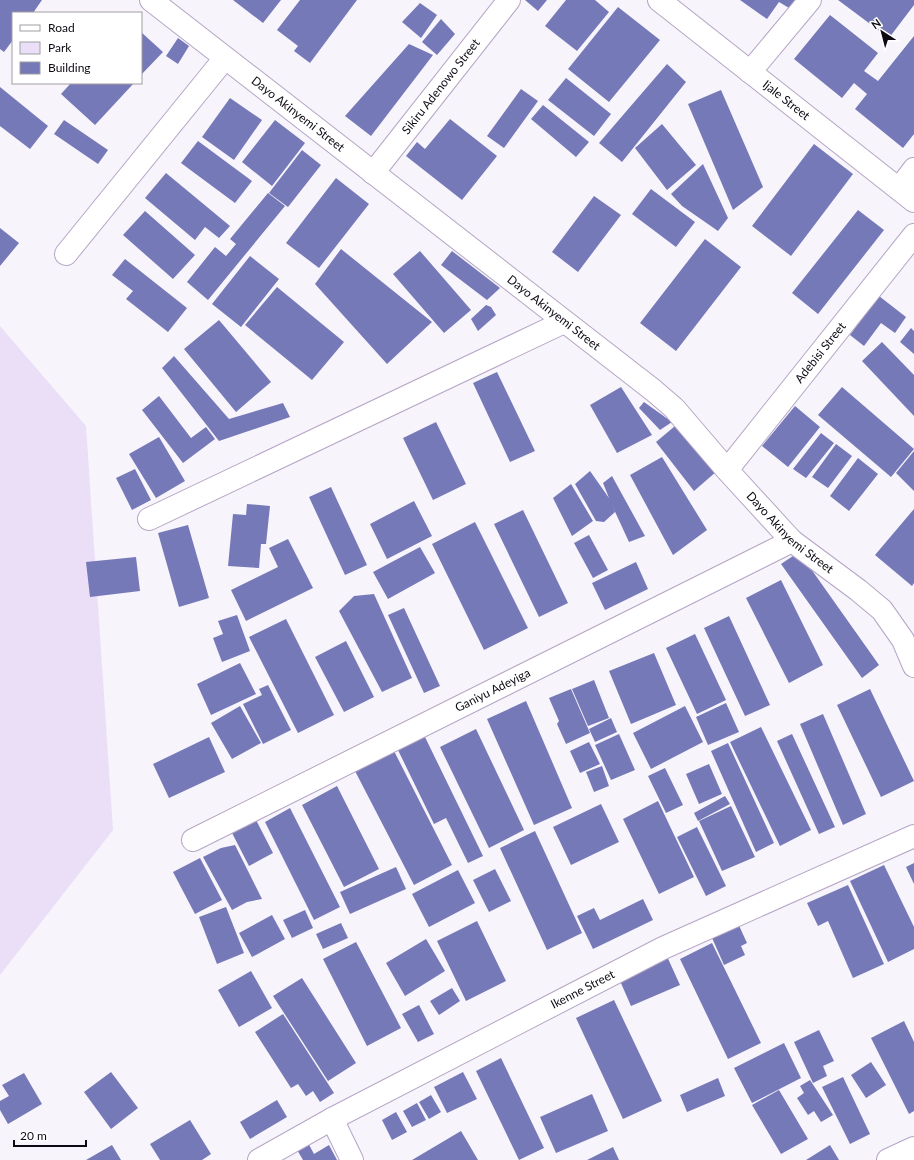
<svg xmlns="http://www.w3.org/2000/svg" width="914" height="1160" viewBox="0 0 914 1160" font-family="Lato,sans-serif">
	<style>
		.green { fill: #ebdff7 }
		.building { fill: #7679b8 }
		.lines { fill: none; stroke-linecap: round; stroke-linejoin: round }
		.minor-casing { stroke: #b6a5c5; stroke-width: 24 }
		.minor { stroke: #fff; stroke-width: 22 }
		.labels { text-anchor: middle; stroke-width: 3; stroke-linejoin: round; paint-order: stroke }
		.street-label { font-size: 12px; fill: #0e0913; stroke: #fff }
	</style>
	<rect width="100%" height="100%" fill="#f7f4fb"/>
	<path class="green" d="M0,326L86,426L113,830L0,975Z"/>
	<path class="building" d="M0,0H42L33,13H13V40L4,52L0,49Z
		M233,0H281L263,23Z
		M300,0H357L310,63L294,51L298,46L277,30Z
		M525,0H547L538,11Z
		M566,0H595L609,12L577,51L545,26Z
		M740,0H795L789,8L779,2L767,19Z
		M838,0H914V5L889,38Z
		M420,3L437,15L421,38L402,22Z
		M618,7L660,40L609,102L568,69Z
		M830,15L878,53L864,71L878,81L914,36V134L903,148L855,109L867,94L854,83L842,98L794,59Z
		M441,19L455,34L437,55L422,42Z
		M141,32L163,52L141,75Z
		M178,38L189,46L178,64L166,56Z
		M409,44L433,55L371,136L345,116Z
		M667,64L686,82L622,162L599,143Z
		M566,78L611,114L594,136L548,100Z
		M71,83H134L95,125L61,94Z
		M0,87L48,126L30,149L0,126Z
		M521,89L538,101L504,148L487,136Z
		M721,90L763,187L733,210L688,104Z
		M230,98L262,120L234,160L202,137Z
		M543,105L589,142L576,157L531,119Z
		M450,119L497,156L462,200L406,156L417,142L425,149Z
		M64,120L108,150L98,164L54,134Z
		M275,120L305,143L272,186L242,162Z
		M662,124L696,165L667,190L635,148Z
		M198,141L252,181L235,203L181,163Z
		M814,144L853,174L791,256L752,226Z
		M302,150L321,165L288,207L269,193Z
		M703,164L728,218L718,231L682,206L671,194Z
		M166,173L230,226L219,238L205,227L195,240L145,198Z
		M336,178L369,204L319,268L286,243Z
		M651,189L695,222L676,247L632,214Z
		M268,193L285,206L208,300L187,282L215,247L226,256L236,244L230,239Z
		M594,196L621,215L578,272L552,252Z
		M858,210L884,230L818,314L792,293Z
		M145,211L195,255L173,279L123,235Z
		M0,228L19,243L0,266Z
		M705,239L741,267L676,351L640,323Z
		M341,249L432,322L387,364L315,284Z
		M420,251L471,310L444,333L393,274Z
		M452,251L500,288L487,300L441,265Z
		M250,256L279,279L241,327L212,304Z
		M125,259L187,308L168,332L126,299L133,291L112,275Z
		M277,287L344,342L312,380L245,325Z
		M879,296L906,317L895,333L881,323L864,346L850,335Z
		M486,305L491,307L496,315L478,331L471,319Z
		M219,320L271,382L236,412L184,349Z
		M911,328L914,331V354L900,342Z
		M882,342L914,375V416L862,361Z
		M174,356L229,419L283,403L290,417L219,441L162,368Z
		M497,372L535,451L510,462L473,383Z
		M621,387L652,435L617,453L590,405Z
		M842,387L914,449L891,477L818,415Z
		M159,396L191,438L206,427L215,439L183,463L142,410Z
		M644,402L672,422L660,430L639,408Z
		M795,406L820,427L788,467L762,446Z
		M436,422L466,484L433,500L403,438Z
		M675,426L717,471L694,491L656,442Z
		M821,433L834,443L806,478L793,469Z
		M159,437L185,481L156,498L129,454Z
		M836,444L852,456L828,488L812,477Z
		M914,451V491L896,473Z
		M662,457L707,530L673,555L630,475Z
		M858,458L878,474L849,511L830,496Z
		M135,469L151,500L132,510L116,478Z
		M590,471L609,498L603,483L612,476L645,536L629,542L611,503L615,512L604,522L596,521L575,484Z
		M571,484L593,521L572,536L553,498Z
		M331,487L367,565L345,575L309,497Z
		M414,501L432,536L387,559L370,524Z
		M247,504L270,506L266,544H261L259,568L228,566L233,514L246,515Z
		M914,509V583L912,586L875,555Z
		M523,510L568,603L539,617L494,524Z
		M475,522L528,628L484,650L432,544Z
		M188,525L209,598L179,607L158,533Z
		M589,535L608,570L593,578L574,543Z
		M288,539L313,588L246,621L231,590L278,567L269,548Z
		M420,547L435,573L388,599L373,572Z
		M799,552L879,665L862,678L781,564Z
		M136,557L140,591L90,597L86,562Z
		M636,562L648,589L605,610L592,583Z
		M781,580L823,665L789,683L746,598Z
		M374,594L412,678L382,692L339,611L354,596Z
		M404,608L440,686L424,693L388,615Z
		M237,615L250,651L222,662L213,638L223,634L218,621Z
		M729,616L770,705L745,716L704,628Z
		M286,619L334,715L298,733L249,637Z
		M695,634L726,700L697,714L666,648Z
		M346,641L374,697L344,712L315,657Z
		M654,653L676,705L631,724L609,671Z
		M240,663L256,694L211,715L197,684Z
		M594,680L609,718L588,726L572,689Z
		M268,685L291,730L263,744L243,704L262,695L259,689Z
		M571,689L590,733L566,744L557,724L559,721L549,698Z
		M870,689L914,781L881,797L837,705Z
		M526,701L572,808L534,825L487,719Z
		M726,703L739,732L708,745L696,717Z
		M240,706L261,743L232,759L211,723Z
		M685,706L703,742L651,769L633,733Z
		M823,714L866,814L843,825L800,724Z
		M611,718L617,732L595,742L589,729Z
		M761,727L811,830L780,846L730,742Z
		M476,729L524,830L489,848L440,747Z
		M619,734L635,770L611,780L595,745Z
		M792,734L835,827L819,834L777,741Z
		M424,735L483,856L468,863L446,818L434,824L397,748Z
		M209,737L225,772L169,798L153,764Z
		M589,742L600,764L580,773L570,751Z
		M728,743L774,843L756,852L711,751Z
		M394,751L452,865L414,885L355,771Z
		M709,764L722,794L699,804L686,774Z
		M602,766L609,786L594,792L586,772Z
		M665,768L683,805L666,813L648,776Z
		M337,786L379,869L344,887L302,805Z
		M725,796L730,804L698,821L694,813Z
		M658,801L694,877L659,894L623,819Z
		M601,804L619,842L571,865L553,827Z
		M731,806L755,857L722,871L699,821Z
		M290,808L340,907L314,920L265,822Z
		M255,818L273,853L249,866L231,831Z
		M697,827L726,886L706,896L677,837Z
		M535,831L582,933L547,950L500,848Z
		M235,845L262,899L247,902L232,910L203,857L221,848Z
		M200,858L222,900L195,914L173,872Z
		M914,863V884L906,867Z
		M884,865L914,927V949L888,962L850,881Z
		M396,867L406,889L350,914L340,892Z
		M495,869L511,901L489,912L473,880Z
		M458,870L475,903L429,927L412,894Z
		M848,885L884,964L853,978L828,921L818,926L807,903Z
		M643,899L653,920L593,949L577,916L594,908L600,920Z
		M226,907L244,953L217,964L199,917Z
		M305,910L313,928L292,938L283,920Z
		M272,915L285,939L252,957L239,933Z
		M736,919L747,943L741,946L745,955L724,965L709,931Z
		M477,921L506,981L466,1001L437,941Z
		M341,923L348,938L323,949L316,934Z
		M426,939L445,971L405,996L386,963Z
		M356,942L401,1028L367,1046L323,959Z
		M712,943L761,1043L728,1059L680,959Z
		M665,952L680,985L631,1006L617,974Z
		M251,971L272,1008L239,1027L218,990Z
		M302,978L356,1063L328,1081L273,996Z
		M452,988L460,1001L439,1015L430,1001Z
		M614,1000L662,1101L623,1119L576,1018Z
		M419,1005L434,1034L418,1042L402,1014Z
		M283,1014L334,1093L320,1102L313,1091L306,1096L298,1084L291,1088L255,1032Z
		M904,1021L914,1042V1111L909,1114L871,1038Z
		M819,1030L834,1061L823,1066L827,1076L813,1083L794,1042Z
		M784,1043L801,1078L752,1103L734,1068Z
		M501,1058L544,1148L519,1160L476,1071Z
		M871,1062L886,1085L866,1098L851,1075Z
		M111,1072L138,1108L111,1129L84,1092Z
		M463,1072L477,1099L447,1113L434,1087Z
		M24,1073L42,1104L8,1124L0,1110V1101L9,1096L2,1085Z
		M843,1077L870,1134L850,1144L822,1087Z
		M718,1078L725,1096L687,1112L680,1095Z
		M810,1080L833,1115L821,1122L814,1111L808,1115L797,1098L804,1093L800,1086Z
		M779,1090L808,1139L781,1154L752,1105Z
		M592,1094L608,1131L556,1153L540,1117Z
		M431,1095L441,1112L429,1119L419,1102Z
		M277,1100L287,1117L250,1139L240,1122Z
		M417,1103L426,1120L412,1127L403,1111Z
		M396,1112L407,1132L392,1140L382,1120Z
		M190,1120L211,1154L202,1160H160L150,1144Z
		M461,1131L478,1160H412Z
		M307,1141L314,1154L329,1145L337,1160H303L296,1148Z
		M112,1145L121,1160H86Z
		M830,1145L839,1160H806Z
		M613,1147L619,1160H587Z"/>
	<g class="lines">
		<defs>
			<g id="minor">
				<path id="s1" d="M151,0L653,390L674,408L727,470L792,541L858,590L882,610L903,640L914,666"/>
				<path id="s2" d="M659,0L914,201"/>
				<path d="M750,72L810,0"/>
				<path id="s3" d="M373,173L509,0"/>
				<path d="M899,189L914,169"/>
				<path d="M66,254L225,58"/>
				<path id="s4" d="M727,470L914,235"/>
				<path d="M149,519L564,322"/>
				<path id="s5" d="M193,840L792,541"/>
				<path d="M332,1119L352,1160"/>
				<path id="s6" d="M259,1160L332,1119L663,948L914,836"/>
				<path d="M888,1160L914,1148"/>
			</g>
		</defs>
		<use href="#minor" class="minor-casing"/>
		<use href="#minor" class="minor"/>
	</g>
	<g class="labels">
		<g class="street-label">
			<text dy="4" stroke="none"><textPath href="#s3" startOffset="110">Sikiru Adenowo Street</textPath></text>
			<text dy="4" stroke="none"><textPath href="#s2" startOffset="162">Ijale Street</textPath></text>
			<text dy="4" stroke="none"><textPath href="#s1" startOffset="186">Dayo Akinyemi Street</textPath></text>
			<text dy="4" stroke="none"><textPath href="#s1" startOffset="510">Dayo Akinyemi Street</textPath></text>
			<text dy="4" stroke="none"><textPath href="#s4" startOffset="150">Adebisi Street</textPath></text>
			<text dy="4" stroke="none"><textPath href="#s1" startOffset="834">Dayo Akinyemi Street</textPath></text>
			<text dy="4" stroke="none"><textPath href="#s5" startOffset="335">Ganiyu Adeyiga</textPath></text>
			<text dy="4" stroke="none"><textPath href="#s6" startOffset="366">Ikenne Street</textPath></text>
		</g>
	</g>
	<rect x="12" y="12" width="130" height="72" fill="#ffffff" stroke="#9f9da1"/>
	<rect x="20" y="25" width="20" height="6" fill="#ffffff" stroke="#9f9da1"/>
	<text x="48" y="32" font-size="12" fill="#0e0913">Road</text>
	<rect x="20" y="42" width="20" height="12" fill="#ebdff7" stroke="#9f9da1"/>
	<text x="48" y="52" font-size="12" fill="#0e0913">Park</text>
	<rect x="20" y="62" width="20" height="12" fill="#7679b8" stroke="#9f9da1"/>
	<text x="48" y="72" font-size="12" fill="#0e0913">Building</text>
	<g transform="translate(882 32) rotate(324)" stroke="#ffffff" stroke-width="3" paint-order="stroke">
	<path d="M0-3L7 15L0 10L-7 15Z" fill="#0e0913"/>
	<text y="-6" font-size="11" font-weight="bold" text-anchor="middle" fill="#0e0913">N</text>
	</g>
	<path d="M14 1140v6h72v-6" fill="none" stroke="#0e0913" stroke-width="2"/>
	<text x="20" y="1140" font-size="12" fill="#0e0913" stroke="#ffffff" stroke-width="3" paint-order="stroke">20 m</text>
</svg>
